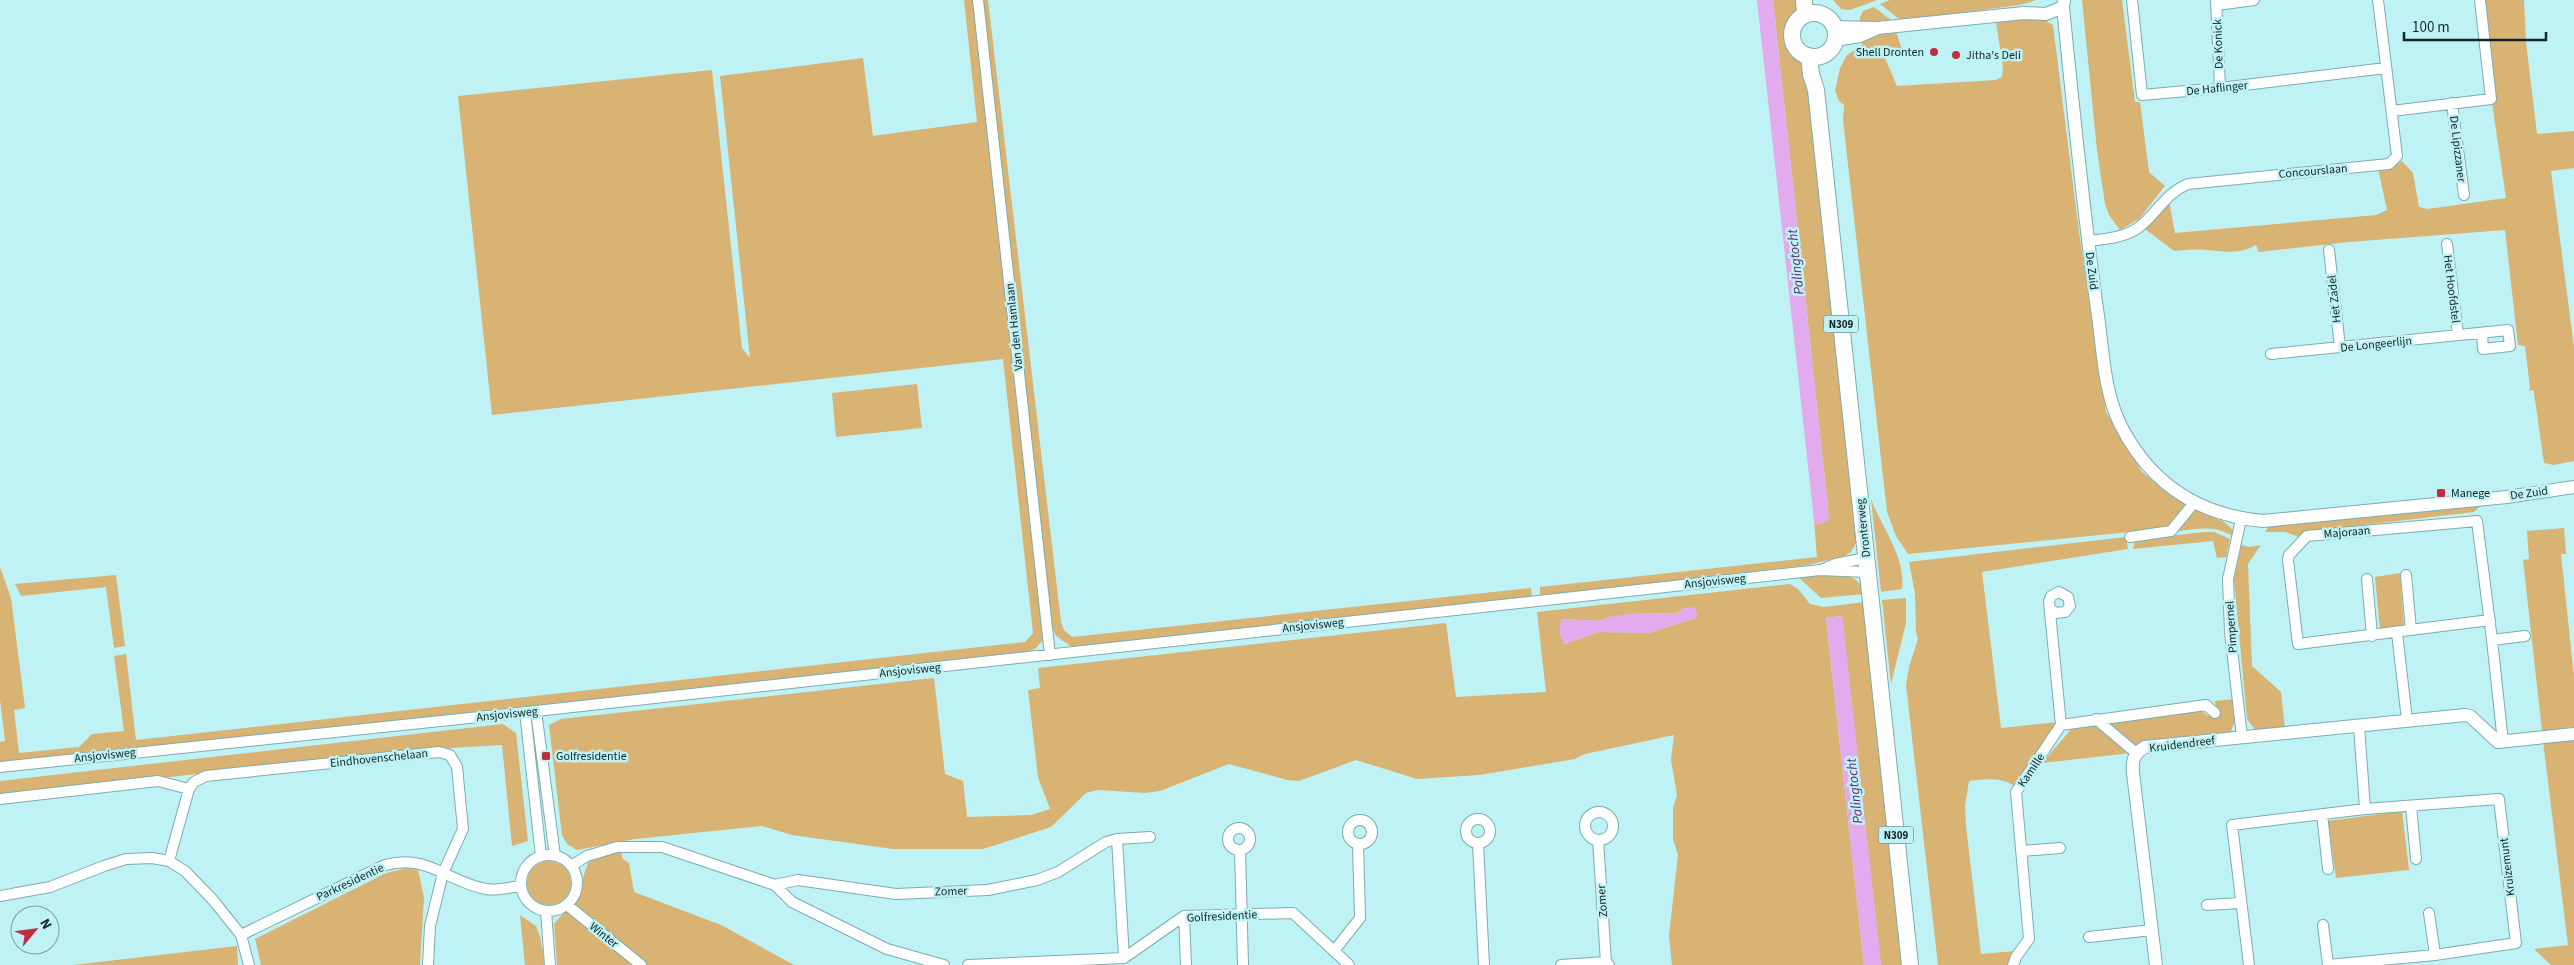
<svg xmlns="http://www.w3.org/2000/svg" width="2574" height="965" viewBox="0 0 2574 965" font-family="'Source Sans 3',sans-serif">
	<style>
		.green { fill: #d8b373; fill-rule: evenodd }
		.water { fill: #e1abed }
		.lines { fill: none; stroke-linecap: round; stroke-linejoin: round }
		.minor-casing { stroke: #7cadaf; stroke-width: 12 }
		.tertiary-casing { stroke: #7cadaf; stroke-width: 14 }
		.primary-casing { stroke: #7cadaf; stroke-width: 18 }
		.minor { stroke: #fff; stroke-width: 10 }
		.tertiary { stroke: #fff; stroke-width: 12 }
		.primary { stroke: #fff; stroke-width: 16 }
		.poi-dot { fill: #bf2e3f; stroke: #bff2f4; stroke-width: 2 }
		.labels { text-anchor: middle; stroke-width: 5; stroke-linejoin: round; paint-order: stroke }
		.shield { fill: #bff2f4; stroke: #476364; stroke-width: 1 }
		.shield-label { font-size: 11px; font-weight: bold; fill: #132627 }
		.street-label { font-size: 12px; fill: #132627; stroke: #bff2f4 }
		.poi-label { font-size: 12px; fill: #132627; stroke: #bff2f4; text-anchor: start }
		.water-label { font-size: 14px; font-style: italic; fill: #682976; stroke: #bff2f4 }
	</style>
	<rect width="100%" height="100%" fill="#bff2f4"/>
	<path class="green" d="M964,0H974L1043,640L1036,648L1028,652L0,765V742L5,741L0,700V567L11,598L25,708L14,710L19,753L79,747L92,734L124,731L114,656L126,654L136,740L1025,642L1033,633L1003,359L492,415L458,96L712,70L742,348L750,358L720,76L863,58L873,136L977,122Z
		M981,0H988L1061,622L1064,630L1072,637L1531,588L1532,597L1072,647L1056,636L1052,627Z
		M1773,0H1799C1799,3 1800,9 1799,12C1794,24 1784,29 1789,44C1793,54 1802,60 1807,70L1857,541L1851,552L1845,556L1808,565L1540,596V587L1817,557L1814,521L1817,524L1826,522L1829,517Z
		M1833,0H1877L1850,10L1841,9Z
		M1890,0H2036L2020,5L1906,20L1899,19L1880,4Z
		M2082,0H2122L2135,102H2140L2149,172L2165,186L2139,219L2120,230L2109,215L2105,204L2097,150Z
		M2482,0H2524L2526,42L2537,134L2574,131V168L2551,171L2574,347V461L2554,465L2544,463L2534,393L2533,390L2529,391L2530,388L2525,346L2518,345L2505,230L2349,242L2259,252L2256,245C2239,255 2225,251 2206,250C2196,249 2185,250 2174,251L2145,229L2169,200L2175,233L2376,215L2387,210L2378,168L2395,166L2402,161L2413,173L2419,207L2428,209L2506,198L2492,103Z
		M1874,7L1891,20L1860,22V17L1863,11Z
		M2039,17L2053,25L2079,232L2106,412L2142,472L2174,498L2187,504L2170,528L1908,554L1896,536L1887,512L1843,120L1844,105L1839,101L1835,91L1840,68L1847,55L1862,45L1863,36L1896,32L1902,49L1882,51L1897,86L1996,80L2002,77L2003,68L1996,22Z
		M917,384L922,428L836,437L832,393Z
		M1871,499C1882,528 1906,557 1902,589L1881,592Z
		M2484,503L2474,512L2311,531L2299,537L2285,532H2265L2270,524Z
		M2195,510L2224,522L2233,530V536C2213,525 2201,529 2179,531V527Z
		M2564,528L2566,554H2561L2574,677V727L2542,731L2523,560L2529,559L2527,531Z
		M2203,532H2214L2230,539L2226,557L2217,558L2213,541L2133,549L2135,540Z
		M2126,537L2128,549L1982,572L2001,728L2058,722L2015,786C2001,777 1985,779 1969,781L1965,805L1966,826L1981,954L2015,951L2009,965H1938L1906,685L1909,667L1918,639L1916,632L1915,593L1909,562Z
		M2241,545L2250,547L2261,545L2248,564L2252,666L2281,692L2285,728L2256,731L2247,719L2234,579Z
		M2400,573L2404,627L2380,630L2375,577Z
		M116,575L125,646L114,648L106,587L21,596L15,584Z
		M1845,575C1856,578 1862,583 1864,594L1821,598L1797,576Z
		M1790,584L1798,589L1810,604L1824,607L1865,602L1904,965H1881L1842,616L1826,618L1864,965H1672L1669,935L1678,855L1673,839V808L1677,795L1671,760L1674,735L1585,754L1575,759L1479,775L1417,779L1356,760L1299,781L1287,780L1229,764L1160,791L1145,793L1098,790L1086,793L1051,827L983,849H893L792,835L762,826L635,839L577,850L567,844L562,835L549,725L561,719L934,678L945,774L963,781L967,817L1031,815L1050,809L1038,777L1028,690L1040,688L1038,668L1446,623L1456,697L1546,692L1537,612ZM1684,608H1694L1695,618L1649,633L1599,632L1564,644L1561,619L1598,621L1628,614L1677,613Z
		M1906,598V623L1891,684L1882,600Z
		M2234,699L2236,718L2230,734L2137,746L2106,722L2199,709L2208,716L2218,714L2215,701Z
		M503,724L516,733L528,841L512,846L502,745L434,749L0,795V781Z
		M2092,724L2131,753L2042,763L2074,726Z
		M2574,738V965H2551L2534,949L2568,945L2543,741Z
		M2402,811L2409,870L2336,878L2328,821Z
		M621,852L623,859L629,863L634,892L721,925L794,965H557L554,924L576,898L588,863L600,856Z
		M527 883a22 22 0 1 1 44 0a22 22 0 1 1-44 0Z
		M407,868L418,870L424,898L420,965H261L255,939L386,873Z
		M520,915L536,926L540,936L545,965H525Z
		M237,946L238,965H73Z"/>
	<path class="water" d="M1757,0H1773L1829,517L1826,522L1817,524L1814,521Z
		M1694,607L1698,616L1695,618L1649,633L1599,632L1564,644L1559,632L1561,619L1598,621L1608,617L1628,614L1677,613L1684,608Z
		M1842,616L1843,621L1881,965H1864L1826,618Z"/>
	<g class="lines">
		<defs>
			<path id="minor" d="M978,0L1050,655
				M2132,0L2142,95L2220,88L2386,68
				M2216,0L2220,88
				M2217,5L2254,0
				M2452,103L2464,195
				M2392,111L2491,99L2480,0
				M2088,241C2105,239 2123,238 2138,228C2157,214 2164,194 2188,184L2389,164L2397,156L2378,0
				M2447,244L2458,335
				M2329,250L2340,347
				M2271,354L2508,330L2510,346L2483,349L2482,333
				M2241,519L2228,579L2230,632L2242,737
				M2130,537L2171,531L2194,503
				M1821,570L1835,564L1866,558
				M2406,575L2411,630
				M2367,579L2372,636
				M2050,608L2055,613L2065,612L2070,606L2068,597L2059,592L2051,596L2049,602L2061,725
				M2490,620L2298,644L2288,560L2289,555L2307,536L2477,521L2492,640L2525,636
				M2397,633L2407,720
				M2492,640L2503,742
				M536,711L555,856
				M525,712L541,856
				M2096,719L2136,753
				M2359,726L2365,809
				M0,767L536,711L1820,570L1867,572
				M0,799L158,781L189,789
				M2411,806L2416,859
				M1585 826a14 14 0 1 1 28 0a14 14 0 1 1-28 0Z
				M2322,814L2328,869
				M1466 831a12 12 0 1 1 24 0a12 12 0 1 1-24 0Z
				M1348 832a12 12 0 1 1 24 0a12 12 0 1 1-24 0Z
				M1228 839a11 11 0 1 1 22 0a11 11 0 1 1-22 0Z
				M1117,839L1124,958
				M1598,840L1606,962
				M1478,843L1484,965
				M1240,850L1243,965
				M2021,851L2060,848
				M521 883a28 28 0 1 1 56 0a28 28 0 1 1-56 0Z
				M169,861L189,789L194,782L206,776L439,752L450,755L457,767L463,829L443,873L430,926L428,965
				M571,866L587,856L617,847H662L775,885L792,902L887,949L944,965
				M775,885L798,880L896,894L988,890L1037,880L1058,872L1106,842L1117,839L1150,837
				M0,896L50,887L104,866L126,859L152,858L169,861L185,871L213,900L241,935L249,965
				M567,905L641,965
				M2207,905L2240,903
				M546,911L550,965
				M2429,913L2435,955
				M1184,916L1186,965
				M2323,925L2328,965
				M241,935L385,865C428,853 447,882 486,889C497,891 510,887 521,886
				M2089,937L2152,930
				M1334,951L1360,918L1358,844
				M968,965L1124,958L1184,916L1293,913L1349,965
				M1561,965L1606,962L1609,965
				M2013,965L2016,957L2029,939L2016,792L2061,725L2206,705L2215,713
				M2249,965L2232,825L2365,809L2499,799L2516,943L2435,955L2328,965"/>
			<path id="tertiary" d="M2064,0L2063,7C2073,108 2083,209 2097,309C2103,347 2103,389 2120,424C2150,484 2198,515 2263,521L2507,497L2574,487
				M1834,27L1877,28L2024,13L2046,14L2063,7
				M1835,40L1860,36L1876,29
				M2156,965L2133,773C2132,761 2133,754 2145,747L2465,715L2470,716L2498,742L2574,734"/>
			<path id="primary" d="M1804,0L1805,15
				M1792 35a22 22 0 1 1 44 0a22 22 0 1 1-44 0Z
				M1809,56L1811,74L1816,90L1910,965"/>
		</defs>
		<use href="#minor" class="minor-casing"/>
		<use href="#tertiary" class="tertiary-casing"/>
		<use href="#primary" class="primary-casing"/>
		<use href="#minor" class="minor"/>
		<use href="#tertiary" class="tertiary"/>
		<use href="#primary" class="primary"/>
	</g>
	<g class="poi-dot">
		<circle cx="1934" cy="52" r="5"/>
		<circle cx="1956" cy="55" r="5"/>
		<rect x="2436" y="488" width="10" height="10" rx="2.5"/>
		<rect x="541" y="751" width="10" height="10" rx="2.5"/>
	</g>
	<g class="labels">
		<g class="shield">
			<rect x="1823.5" y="315.5" width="35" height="17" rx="4"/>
			<rect x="1878.5" y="826.5" width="35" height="17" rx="4"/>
		</g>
		<g class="shield-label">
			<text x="1841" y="328">N309</text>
			<text x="1896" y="839">N309</text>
		</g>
		<g class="street-label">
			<text transform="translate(2218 44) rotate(-92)" y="4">De Konick</text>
			<text transform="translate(2217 88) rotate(-6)" y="4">De Haflinger</text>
			<text transform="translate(2458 149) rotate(83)" y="4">De Lipizzaner</text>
			<text transform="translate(2313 171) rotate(-5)" y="4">Concourslaan</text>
			<text transform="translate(2092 271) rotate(83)" y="4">De Zuid</text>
			<text transform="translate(2452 289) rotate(83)" y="4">Het Hoofdstel</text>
			<text transform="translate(2334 299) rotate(-96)" y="4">Het Zadel</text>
			<text transform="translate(1014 327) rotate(-96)" y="4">Van den Hamlaan</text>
			<text transform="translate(2376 344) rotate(-6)" y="4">De Longeerlijn</text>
			<text transform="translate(2529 493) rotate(-8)" y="4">De Zuid</text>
			<text transform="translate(1863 528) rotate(-96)" y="4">Dronterweg</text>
			<text transform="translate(2347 532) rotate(-5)" y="4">Majoraan</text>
			<text transform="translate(1715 581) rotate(-6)" y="4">Ansjovisweg</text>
			<text transform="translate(1313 625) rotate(-6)" y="4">Ansjovisweg</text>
			<text transform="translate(2231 627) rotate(-94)" y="4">Pimpernel</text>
			<text transform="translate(910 670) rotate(-6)" y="4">Ansjovisweg</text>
			<text transform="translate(507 714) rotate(-6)" y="4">Ansjovisweg</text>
			<text transform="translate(2182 744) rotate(-7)" y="4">Kruidendreef</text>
			<text transform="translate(105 755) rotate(-6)" y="4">Ansjovisweg</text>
			<text transform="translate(379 758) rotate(-6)" y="4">Eindhovenschelaan</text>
			<text transform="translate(2031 770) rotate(-56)" y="4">Kamille</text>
			<text transform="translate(2507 867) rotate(-97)" y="4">Kruizemunt</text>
			<text transform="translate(350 882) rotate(-25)" y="4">Parkresidentie</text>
			<text transform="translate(951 891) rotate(-2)" y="4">Zomer</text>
			<text transform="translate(1602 901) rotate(-94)" y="4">Zomer</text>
			<text transform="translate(1222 916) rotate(-3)" y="4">Golfresidentie</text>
			<text transform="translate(604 935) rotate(39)" y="4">Winter</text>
		</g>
		<g class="poi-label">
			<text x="1924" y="56" text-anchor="end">Shell Dronten</text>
			<text x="1966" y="59">Jitha's Deli</text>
			<text x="2451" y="497">Manege</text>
			<text x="556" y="760">Golfresidentie</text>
		</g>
		<g class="water-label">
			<text transform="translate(1795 262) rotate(-96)" y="5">Palingtocht</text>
			<text transform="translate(1854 791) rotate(-96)" y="5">Palingtocht</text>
		</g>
	</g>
	<g transform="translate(35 930) rotate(61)"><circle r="24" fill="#bff2f4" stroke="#7aa0a2"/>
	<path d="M0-4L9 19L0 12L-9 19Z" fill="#bf2e3f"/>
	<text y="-8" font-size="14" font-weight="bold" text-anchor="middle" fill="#132627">N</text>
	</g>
	<path d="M2404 32v8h142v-8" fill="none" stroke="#132627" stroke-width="2.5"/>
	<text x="2412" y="32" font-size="15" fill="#132627" stroke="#bff2f4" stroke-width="4" paint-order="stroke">100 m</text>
</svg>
